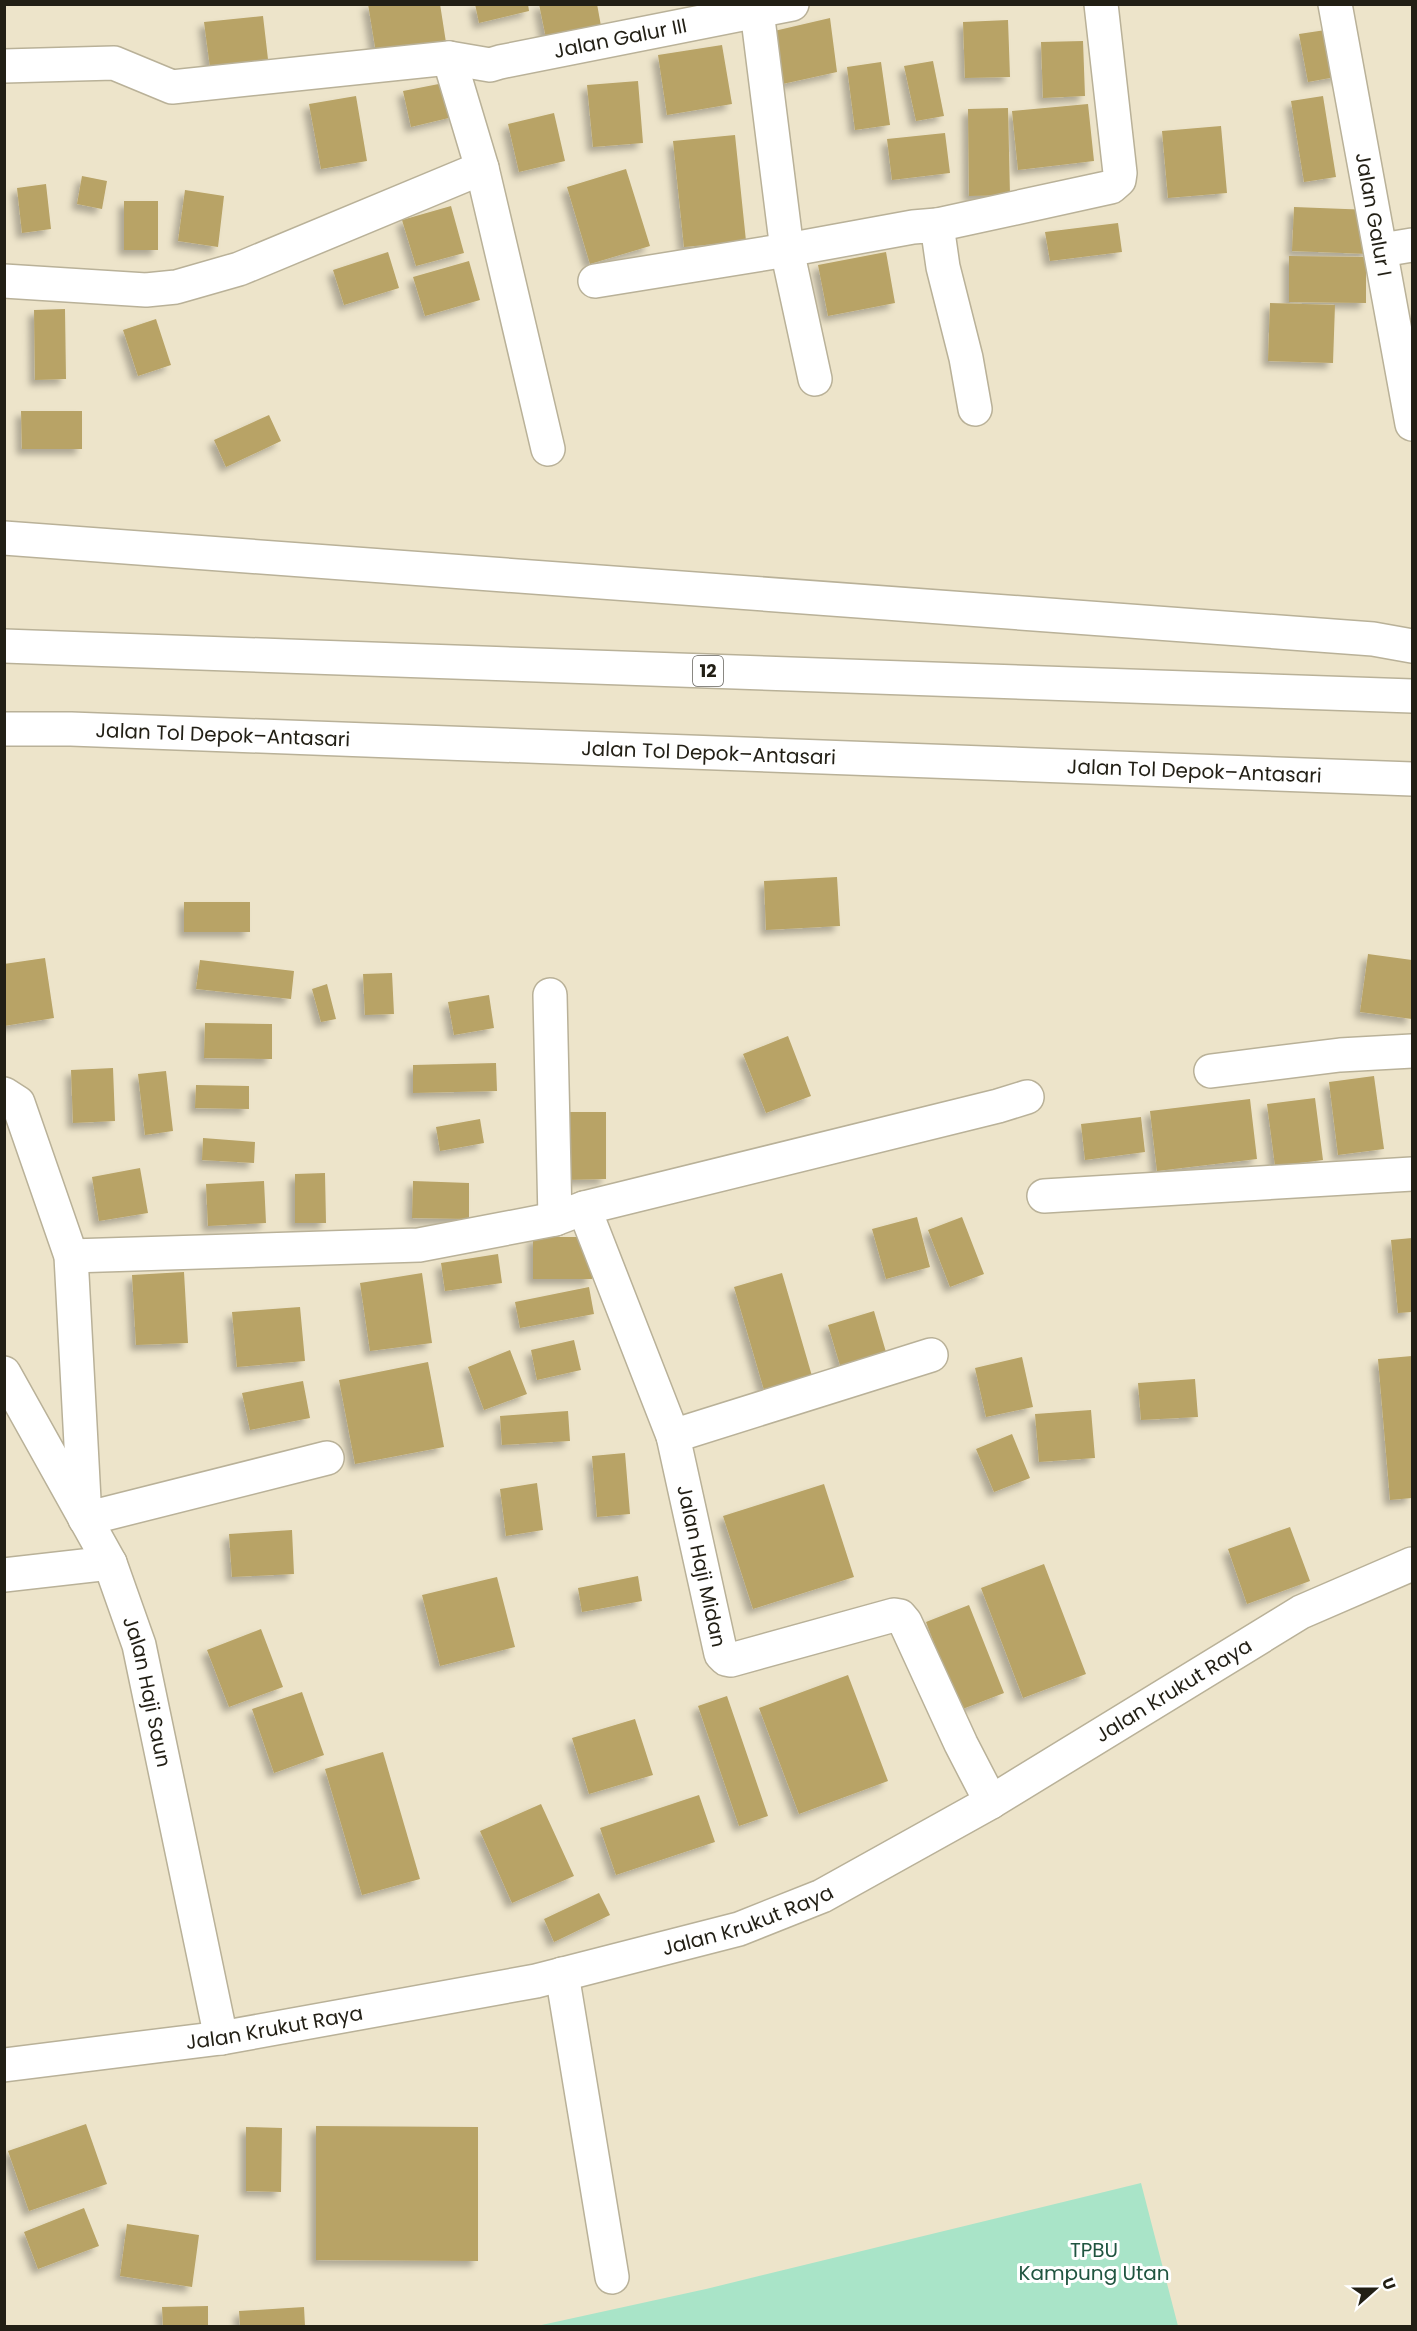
<svg xmlns="http://www.w3.org/2000/svg" width="1417" height="2331" viewBox="0 0 1417 2331" font-family="Poppins,sans-serif">
	<style>
		.green { fill: #a9e4c8 }
		.building { fill: #b8a366; filter: url(#shadow) }
		.lines { fill: none; stroke-linecap: round; stroke-linejoin: round }
		.minor-casing { stroke: #b9b198; stroke-width: 36 }
		.highway-casing { stroke: #b9b198; stroke-width: 36 }
		.minor { stroke: #fff; stroke-width: 33 }
		.highway { stroke: #fff; stroke-width: 33 }
		.labels { text-anchor: middle; stroke-width: 6; stroke-linejoin: round; paint-order: stroke }
		.shield { fill: #fff; stroke: #64625b; stroke-width: 1.5 }
		.shield-label { font-size: 18px; font-weight: bold; fill: #221f15 }
		.street-label { font-size: 20px; fill: #221f15; stroke: #fff }
		.park-label { font-size: 20px; fill: #205540; stroke: #fff }
	</style>
	<defs>
		<filter id="shadow"><feDropShadow dx="-5.5" dy="5.5" stdDeviation="3" flood-color="#0004"/></filter>
	</defs>
	<rect width="100%" height="100%" fill="#ede4ca"/>
	<path class="green" d="M1141,2183L1178,2326H537L706,2289Z"/>
	<path class="building" d="M368,4H440L447,49L377,59Z
		M475,4H528L529,11L479,23Z
		M539,4H597L603,37L548,48Z
		M263,16L269,68L211,75L204,22Z
		M830,18L837,72L778,85L770,32Z
		M1008,20L1010,77L965,78L963,22Z
		M1332,29L1341,76L1308,82L1299,34Z
		M1083,41L1085,96L1043,98L1041,42Z
		M722,45L732,104L667,115L658,55Z
		M933,61L944,116L916,121L904,66Z
		M881,62L890,125L855,130L847,67Z
		M638,81L643,143L593,147L587,85Z
		M449,82L457,116L411,127L403,91Z
		M356,96L367,161L321,169L309,104Z
		M1323,96L1336,177L1304,182L1291,101Z
		M1088,104L1094,161L1018,170L1012,111Z
		M1008,108L1010,195L969,196L968,109Z
		M554,113L565,161L519,172L508,124Z
		M1221,126L1227,193L1168,198L1162,131Z
		M945,133L950,173L892,180L887,139Z
		M735,135L746,241L684,247L673,141Z
		M626,169L650,246L590,264L567,187Z
		M82,176L107,181L102,209L77,204Z
		M46,184L51,229L22,233L17,188Z
		M185,190L224,196L218,247L178,241Z
		M124,201H158V250H124Z
		M451,206L464,253L416,266L402,220Z
		M1294,207L1371,210L1369,254L1292,251Z
		M1118,223L1122,252L1050,261L1045,232Z
		M388,252L399,288L344,305L333,270Z
		M886,252L895,303L828,316L818,265Z
		M1289,256L1366,257V303L1289,302Z
		M469,261L480,300L425,316L413,277Z
		M1270,303L1335,305L1333,363L1268,361Z
		M65,309L66,379L35,380L34,310Z
		M156,319L171,365L138,376L123,330Z
		M21,411H82V449H22Z
		M269,415L281,441L226,467L214,440Z
		M837,877L840,926L766,930L764,881Z
		M184,902H250V932H184Z
		M1368,954L1412,960V1019L1360,1012Z
		M45,958L54,1018L4,1026V964Z
		M200,960L294,971L291,999L196,989Z
		M392,973L394,1014L365,1015L363,974Z
		M327,984L336,1019L321,1022L312,989Z
		M489,995L494,1028L454,1035L448,1002Z
		M205,1023L272,1024V1059L204,1058Z
		M788,1036L811,1096L766,1113L743,1054Z
		M496,1063L497,1091L413,1093V1065Z
		M113,1068L115,1121L73,1123L71,1070Z
		M166,1071L173,1131L145,1135L138,1074Z
		M1374,1076L1384,1149L1338,1155L1329,1082Z
		M196,1085L249,1086V1109L195,1108Z
		M1315,1098L1323,1160L1275,1166L1267,1104Z
		M1250,1099L1257,1159L1157,1171L1150,1111Z
		M563,1112H606V1179L563,1180Z
		M1141,1117L1145,1152L1085,1160L1081,1124Z
		M480,1119L484,1143L440,1151L436,1127Z
		M203,1138L255,1142L254,1163L202,1160Z
		M140,1168L148,1213L99,1221L92,1177Z
		M325,1173L326,1223H295V1174Z
		M264,1181L266,1223L208,1226L206,1184Z
		M413,1181L469,1183V1219L412,1218Z
		M917,1217L930,1267L886,1279L872,1229Z
		M962,1217L984,1274L950,1287L928,1230Z
		M533,1237H592V1279H533Z
		M1412,1238V1312L1398,1313L1391,1240Z
		M498,1254L502,1283L445,1291L441,1263Z
		M184,1272L188,1343L136,1345L132,1275Z
		M422,1273L432,1343L370,1351L360,1283Z
		M782,1273L812,1376L764,1390L734,1287Z
		M589,1287L594,1314L520,1328L515,1302Z
		M300,1307L305,1361L237,1367L232,1312Z
		M874,1311L888,1359L842,1372L828,1325Z
		M574,1340L581,1370L537,1380L531,1350Z
		M510,1350L527,1394L484,1410L468,1367Z
		M1412,1356V1498L1390,1500L1378,1359Z
		M1022,1357L1033,1407L986,1417L975,1368Z
		M428,1362L444,1447L355,1464L339,1380Z
		M1195,1379L1198,1417L1141,1420L1138,1383Z
		M303,1381L310,1418L250,1430L242,1393Z
		M1091,1410L1095,1458L1039,1462L1035,1414Z
		M568,1411L570,1441L502,1445L500,1416Z
		M1012,1434L1030,1478L994,1492L976,1449Z
		M625,1453L630,1514L597,1517L592,1456Z
		M537,1483L543,1530L506,1536L500,1489Z
		M824,1484L854,1577L753,1609L723,1516Z
		M1290,1527L1310,1581L1247,1604L1228,1549Z
		M292,1530L294,1574L232,1577L229,1534Z
		M1044,1564L1086,1674L1023,1698L981,1588Z
		M638,1576L642,1601L582,1612L578,1588Z
		M497,1577L515,1647L440,1666L422,1595Z
		M969,1605L1004,1693L960,1710L926,1622Z
		M261,1629L283,1687L229,1707L207,1650Z
		M848,1675L888,1781L799,1814L759,1708Z
		M302,1692L324,1755L274,1773L252,1709Z
		M727,1696L768,1816L739,1826L698,1706Z
		M635,1719L653,1775L589,1794L572,1738Z
		M383,1752L420,1879L362,1895L325,1769Z
		M699,1795L715,1842L616,1875L600,1828Z
		M541,1804L574,1876L512,1903L480,1831Z
		M599,1893L610,1915L554,1942L544,1919Z
		M86,2124L107,2184L29,2211L8,2151Z
		M316,2126L478,2127V2261L316,2260Z
		M246,2127L282,2128L281,2192L246,2191Z
		M84,2208L99,2246L38,2269L24,2232Z
		M127,2224L199,2235L192,2287L120,2276Z
		M208,2306V2326H163L162,2307Z
		M304,2307L305,2326H240L239,2311Z"/>
	<g class="lines">
		<defs>
			<g id="minor">
				<path id="s1" d="M1335,4L1412,424"/>
				<path d="M757,11L787,250L815,379"/>
				<path d="M449,58L482,168L548,449"/>
				<path id="s2" d="M4,66L114,63L172,87L449,58L490,65L500,62L792,4"/>
				<path d="M937,225L1111,187L1119,180L1120,173L1101,4"/>
				<path d="M1382,250L1412,245"/>
				<path d="M4,281L146,290L176,287L239,269L482,168"/>
				<path d="M595,281L787,250L913,227L937,225L943,267L966,358L975,409"/>
				<path d="M550,995L555,1219"/>
				<path d="M1211,1071L1340,1055L1412,1051"/>
				<path d="M4,1094L18,1103L71,1256L85,1519L327,1458"/>
				<path d="M1044,1196L1412,1174"/>
				<path id="s3" d="M584,1208L673,1436L721,1654L726,1659L731,1660L894,1615L900,1616L905,1622L961,1744L991,1802"/>
				<path d="M71,1256L419,1245L555,1219L584,1208L998,1106L1027,1097"/>
				<path id="s4" d="M4,1373L110,1563L139,1645L221,2038"/>
				<path d="M673,1436L931,1355"/>
				<path d="M4,1575L110,1563"/>
				<path d="M562,1974L612,2277"/>
				<path id="s5" d="M4,2065L221,2038L536,1981L739,1929L822,1896L991,1802L1301,1612L1412,1564"/>
			</g>
			<g id="highway">
				<path d="M4,538L1373,639L1412,646"/>
				<path d="M4,646L1412,696"/>
				<path id="s6" d="M4,729H71L1412,779"/>
			</g>
		</defs>
		<use href="#minor" class="minor-casing"/>
		<use href="#highway" class="highway-casing"/>
		<use href="#minor" class="minor"/>
		<use href="#highway" class="highway"/>
	</g>
	<g class="labels">
		<rect class="shield" x="693" y="656" width="30" height="30" rx="4.5"/>
		<g class="shield-label">
			<text x="708" y="677">12</text>
		</g>
		<g class="street-label">
			<text dy="7" stroke="none"><textPath href="#s2" startOffset="626">Jalan Galur III</textPath></text>
			<text dy="7" stroke="none"><textPath href="#s1" startOffset="214">Jalan Galur I</textPath></text>
			<text dy="7" stroke="none"><textPath href="#s6" startOffset="219">Jalan Tol Depok–Antasari</textPath></text>
			<text dy="7" stroke="none"><textPath href="#s6" startOffset="705">Jalan Tol Depok–Antasari</textPath></text>
			<text dy="7" stroke="none"><textPath href="#s6" startOffset="1191">Jalan Tol Depok–Antasari</textPath></text>
			<text dy="7" stroke="none"><textPath href="#s3" startOffset="378">Jalan Haji Midan</textPath></text>
			<text dy="7" stroke="none"><textPath href="#s5" startOffset="1245">Jalan Krukut Raya</textPath></text>
			<text dy="7" stroke="none"><textPath href="#s4" startOffset="352">Jalan Haji Saun</textPath></text>
			<text dy="7" stroke="none"><textPath href="#s5" startOffset="759">Jalan Krukut Raya</textPath></text>
			<text dy="7" stroke="none"><textPath href="#s5" startOffset="273">Jalan Krukut Raya</textPath></text>
		</g>
		<g class="park-label">
			<text x="1094" y="2257">TPBU<tspan x="1094" dy="23">Kampung Utan</tspan></text>
		</g>
	</g>
	<rect width="1417" height="2331" fill="none" stroke="#221f15" stroke-width="12"/>
	<g transform="translate(1375 2289) rotate(69)" stroke="#ffffff" stroke-width="4.5" paint-order="stroke">
	<path d="M0-4.5L10 22L0 15L-10 22Z" fill="#221f15"/>
	<text y="-9" font-size="16" font-weight="bold" text-anchor="middle" fill="#221f15">U</text>
	</g>
</svg>
